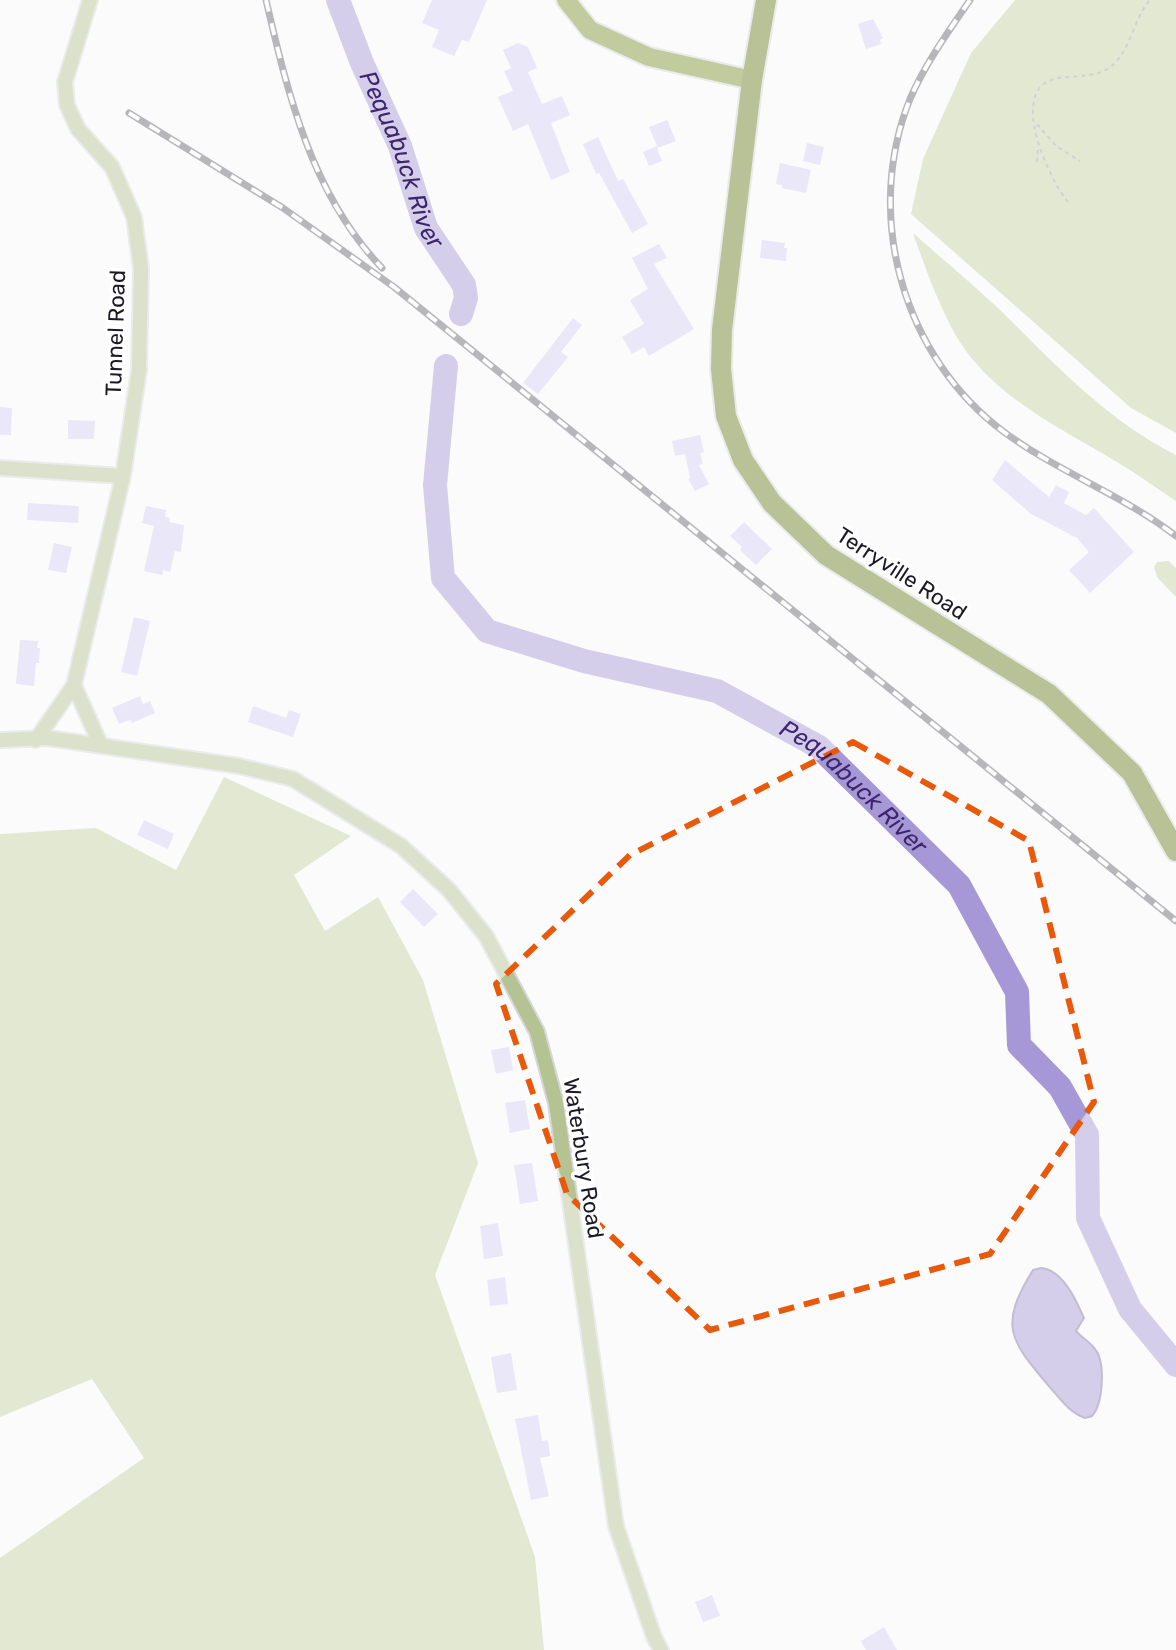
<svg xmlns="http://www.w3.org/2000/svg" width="1176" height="1650" viewBox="0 0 1176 1650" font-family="Rubik,sans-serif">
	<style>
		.green { fill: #c3d1a0 }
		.water { fill: #a698d6; stroke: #7c72a1; stroke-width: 2 }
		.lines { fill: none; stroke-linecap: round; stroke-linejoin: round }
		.river { stroke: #a698d6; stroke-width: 24 }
		.building { fill: #d5cef5 }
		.minor-casing { stroke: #d7d7d9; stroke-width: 18 }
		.major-casing { stroke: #d7d7d9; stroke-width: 22 }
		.highway-casing { stroke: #d7d7d9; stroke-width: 24 }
		.path { stroke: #a09fa4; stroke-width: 2; stroke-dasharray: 4 4; stroke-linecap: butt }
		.minor { stroke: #b5c292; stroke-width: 14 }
		.major { stroke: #7a902b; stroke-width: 18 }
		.highway { stroke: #687c1b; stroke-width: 20 }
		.rail-casing { stroke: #65636b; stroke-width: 7 }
		.rail { stroke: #fff; stroke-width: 4; stroke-dasharray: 12; stroke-linecap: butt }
		.marked { fill: none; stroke: #e8590c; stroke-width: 6; stroke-dasharray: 16 10; stroke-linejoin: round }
		.labels { text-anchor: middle; stroke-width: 7; stroke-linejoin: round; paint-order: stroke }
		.street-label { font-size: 22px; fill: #1b1924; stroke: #fff }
		.water-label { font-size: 24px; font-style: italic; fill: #3d256e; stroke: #fff }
	</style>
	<rect width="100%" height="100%" fill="#fbfbfb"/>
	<path class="green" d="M1015,0H1176V433L1131,408L911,214L923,159L971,53Z
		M913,233C942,259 973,284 1001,311C1055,364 1106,420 1176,455V501C1159,490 1142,477 1125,467C1070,433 1005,404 966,351C943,319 926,270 913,233Z
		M1169,561L1176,568V597L1157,577L1154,567L1157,562Z
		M224,777L351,836L294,875L325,931L378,897L423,980L478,1163L435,1275L535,1557L544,1650H0V1558L144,1458L92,1379L0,1417V834L96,828L176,870Z"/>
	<path class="water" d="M1041,1268C1063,1270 1076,1300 1084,1318L1076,1331C1082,1338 1090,1342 1095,1349C1106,1362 1103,1404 1092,1416L1085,1418C1069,1413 1059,1397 1048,1385C1009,1339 999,1325 1033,1270Z"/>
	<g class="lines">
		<g class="river">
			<path id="s1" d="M338,0L362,63L400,146L426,228L464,285L466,298L461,314"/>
			<path id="s2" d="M446,366L435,485L443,578L487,631L584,661L717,691L819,747L959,885L1017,992L1019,1045L1060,1087L1087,1135L1088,1218L1130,1309L1176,1365"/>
		</g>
	</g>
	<path class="building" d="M432,0H487L469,42L462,40L454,56L432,47L439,30L422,23Z
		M873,19L883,38L880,40L881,44L866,49L858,24Z
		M518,43L528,47L537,68L528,72L542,104L562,96L570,115L551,123L570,172L551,180L528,124L513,131L498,97L513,91L504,71L511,68L503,50Z
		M667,120L676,141L657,148L662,161L649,166L643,152L657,146L649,127Z
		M598,137L618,181L623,179L648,224L632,233L599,173L596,174L583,144Z
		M807,143L824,147L820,165L803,161Z
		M780,163L811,170L806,193L782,188V185L776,184Z
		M762,240L785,243L784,248H787L786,261L760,258Z
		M659,244L667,258L654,264L694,329L649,356L644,347L632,354L622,337L644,324L630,300L648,289L632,258Z
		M573,318L582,325L561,352L568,357L538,394L523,383Z
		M0,407L12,408L11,435H0Z
		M68,420L95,421L94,439H68Z
		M700,435L704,452L700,453L703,464L699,465L709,484L695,491L688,479L690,478L685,454L675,456L672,441Z
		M1005,460L1049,497L1056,485L1069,492L1064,503L1086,515L1094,508L1134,552L1090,593L1069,570L1089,552L1077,538L1031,514L992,480Z
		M28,503L79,506L78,523L27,520Z
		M146,506L166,510L165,517L170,518L169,522L184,525L181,552L175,551L170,572L163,570L162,575L144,571L154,526L142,523Z
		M744,522L772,549L756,565L740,550L742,547L730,536Z
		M54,543L72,547L66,573L48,570Z
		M134,617L150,621L137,676L121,672Z
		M20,640L38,641L37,648H40L39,663H36L34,686L16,684Z
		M140,696L143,704L150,701L155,713L132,723L130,720L119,724L112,708Z
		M253,706L286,718L289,710L301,714L293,737L248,722Z
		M144,820L174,834L168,849L137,835Z
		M413,889L438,914L424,927L400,902Z
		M509,1047L513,1070L496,1074L491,1050Z
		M525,1100L530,1129L510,1133L505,1103Z
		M532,1163L538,1201L520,1204L514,1165Z
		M498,1223L503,1256L484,1259L480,1226Z
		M505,1277L508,1304L490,1306L487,1280Z
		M511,1353L517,1390L497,1393L491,1357Z
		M538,1415L542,1441L548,1440L550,1456L540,1458L549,1496L531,1500L515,1419Z
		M712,1595L720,1616L703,1622L695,1602Z
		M884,1627L897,1650H866L861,1641Z"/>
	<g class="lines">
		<defs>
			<path id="minor" d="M0,468L123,476
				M74,685L101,746
				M0,740L48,738L239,766L293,779L401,846L449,890L486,936L537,1032L556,1103L616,1526L654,1637L661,1650
				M36,740L74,685L123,476L139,370L141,269L134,217L112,167L78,129L67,105L65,82L90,0"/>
			<path id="major" d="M566,0L590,30L649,57L752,80"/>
			<path id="highway" d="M766,0L752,80L722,330L721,369L726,416L743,460L772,503L826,555L1049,694L1132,773L1176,851"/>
		</defs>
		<use href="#minor" class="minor-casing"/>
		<use href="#major" class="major-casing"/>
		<use href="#highway" class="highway-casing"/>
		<path class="path" d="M1037,124L1056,146L1080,161
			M1037,162L1038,147
			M1068,202C1050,181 1011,97 1049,81C1067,73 1092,80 1109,68C1132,51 1132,20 1150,0"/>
		<use href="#minor" class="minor"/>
		<use href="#major" class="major"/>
		<use href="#highway" class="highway"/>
		<defs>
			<path id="rail" d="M266,0C288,95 312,195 382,268
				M970,0C948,32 925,64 910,99C863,216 903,357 1004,432C1058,472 1123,495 1176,536
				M129,113L283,208L394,287L1176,921"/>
		</defs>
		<use href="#rail" class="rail-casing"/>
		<use href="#rail" class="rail"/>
	</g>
	<path d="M0 0H1176V1650H0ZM853,742L1029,841L1094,1102L990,1254L710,1330L567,1194L496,984L630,855Z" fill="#fbfbfb" fill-opacity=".55" fill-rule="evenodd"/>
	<path class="marked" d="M853,742L1029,841L1094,1102L990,1254L710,1330L567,1194L496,984L630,855Z"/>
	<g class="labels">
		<g class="street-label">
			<text transform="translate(115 333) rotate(-88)" y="8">Tunnel Road</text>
			<text transform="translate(902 573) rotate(33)" y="8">Terryville Road</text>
			<text transform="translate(584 1158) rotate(81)" y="8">Waterbury Road</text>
		</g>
		<g class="water-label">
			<text dy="8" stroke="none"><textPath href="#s1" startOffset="172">Pequabuck River</textPath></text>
			<text dy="8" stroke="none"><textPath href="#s2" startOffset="688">Pequabuck River</textPath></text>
		</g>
	</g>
</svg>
